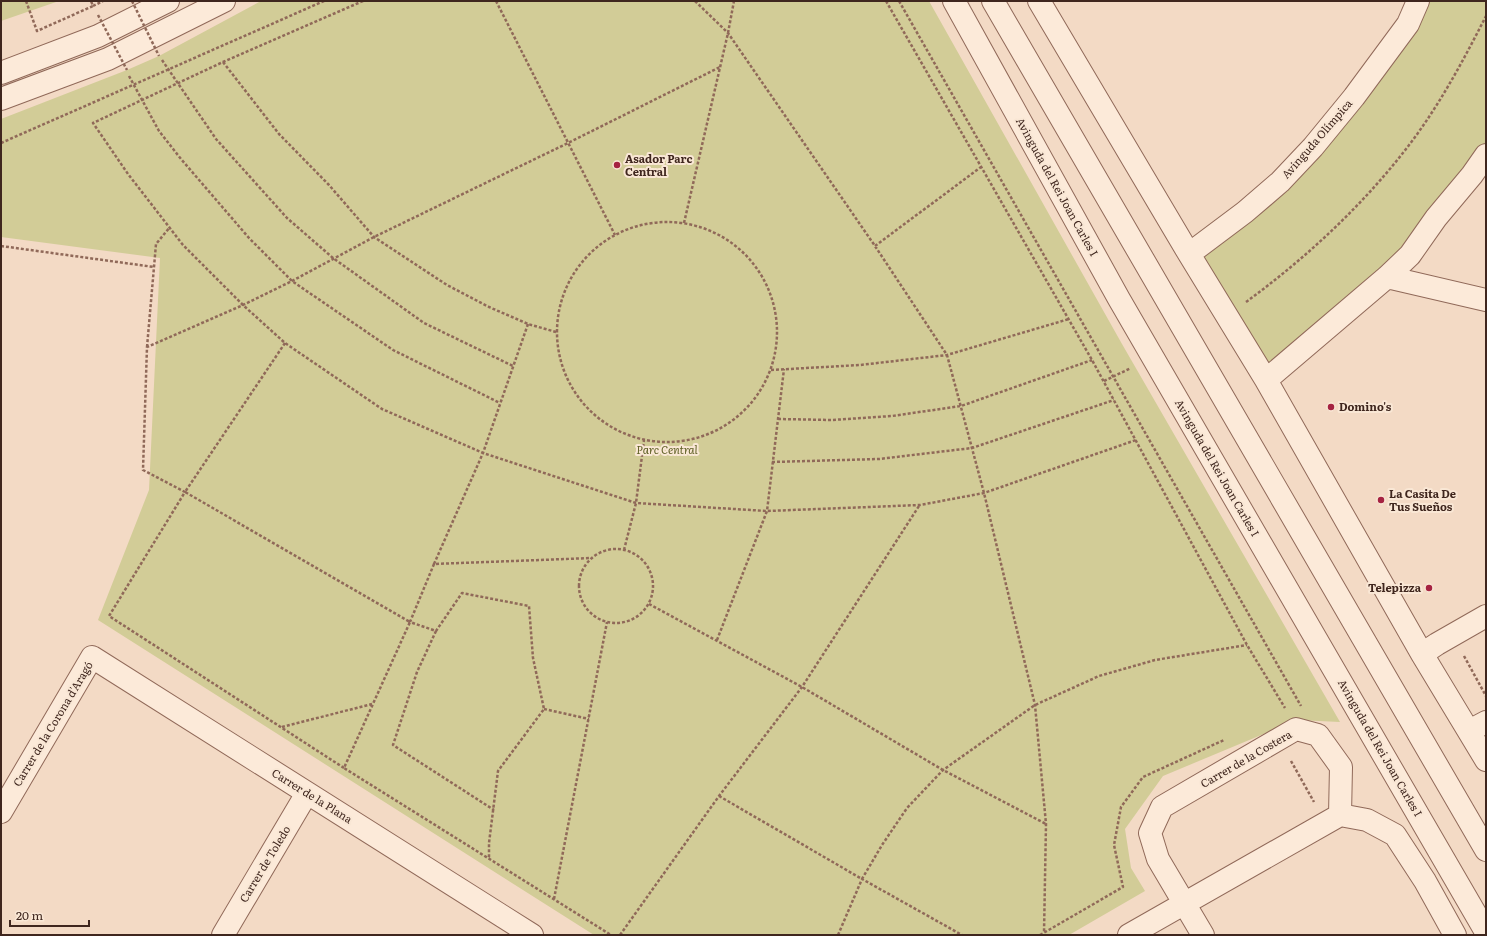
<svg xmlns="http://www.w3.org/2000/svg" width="1487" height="936" viewBox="0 0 1487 936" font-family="Literata,serif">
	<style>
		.green { fill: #d2cc97 }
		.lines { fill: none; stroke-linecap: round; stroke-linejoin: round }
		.minor-casing { stroke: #906959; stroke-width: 24 }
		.path { stroke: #906959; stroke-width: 2.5; stroke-dasharray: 3 2; stroke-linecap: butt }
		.minor { stroke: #fcead9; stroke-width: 22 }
		.path-bridge { stroke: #906959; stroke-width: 2.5; stroke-dasharray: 3 2; stroke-linecap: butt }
		.poi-dot { fill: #a52241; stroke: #f9e7d5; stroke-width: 1.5 }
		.labels { text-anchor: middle; stroke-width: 4; stroke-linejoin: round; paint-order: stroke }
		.street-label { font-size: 11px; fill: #3f261e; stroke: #f9e7d5 }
		.poi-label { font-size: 11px; font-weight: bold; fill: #3f261e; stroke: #f9e7d5; text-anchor: start }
		.park-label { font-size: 11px; font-style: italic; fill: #5c5d22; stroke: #f9e7d5 }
	</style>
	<rect width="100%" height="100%" fill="#f3dac5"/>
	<path class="green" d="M1,1H59L1,21Z
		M261,1H929L1122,344L1340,722L1297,720L1163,776L1125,829L1131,868L1145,891L1069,935H594L98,620L149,490L160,258L1,237V119L127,70L159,56Z
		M1417,1H1486V155L1410,255L1271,377L1189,254L1280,182Z"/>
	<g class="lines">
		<defs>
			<path id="minor" d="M954,1L1119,299L1486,932
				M993,1L1486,850
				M1039,1L1189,254L1266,380L1422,654L1486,760
				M1,73L98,36L168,1
				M1,99L108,59L224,1
				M1189,254L1245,212L1280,182L1313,147L1354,97L1408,24L1418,1
				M1387,277L1486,300
				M1266,380L1387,277L1410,255L1436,218L1472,175L1486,155
				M1422,654L1437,644L1486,616
				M1469,731L1486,722
				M1,812L92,657L532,935
				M1340,815L1367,820L1395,835L1425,881L1455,935
				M223,935L307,793
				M1129,935L1340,815
				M1203,935L1158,859L1150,833L1162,807L1296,729L1318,735L1341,767L1340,815"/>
		</defs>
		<use href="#minor" class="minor-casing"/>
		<path class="path" d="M26,1L37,31L93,6L91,1
			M363,1L223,62L93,123L128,174L183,245L243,305L285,343L382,409L483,453L636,503L767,511L920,505L984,493L1136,440
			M496,1L615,235
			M695,1L728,33L875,246L947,355L984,493L1035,705L1046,824L1044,933
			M886,1L1092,360L1247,645L1285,708
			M899,1L1301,706
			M93,6L103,1
			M162,60L216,139L287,218L333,258L424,323L513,366
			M223,62L279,134L329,185L374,237L447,285L489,307L528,324L556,332
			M129,76L159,131L181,159L249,238L292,281L393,350L500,403
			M1,143L324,1
			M557 332a110 110 0 1 1 220 0a110 110 0 1 1-220 0Z
			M684,223L728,33L734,1
			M1,246L154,267
			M875,246L981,167
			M1246,302C1306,258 1361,207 1406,149C1438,108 1463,61 1486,16
			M528,324L483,453L434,564L592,558
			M285,343L185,492L410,622L344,768L611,935
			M147,347L156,244L170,227
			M771,370L860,365L947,355L1069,319
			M1104,381L1131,368
			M778,419L832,420L892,416L961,406L1092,360
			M772,462L879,459L972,448L1114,400
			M579 586a37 37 0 1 1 74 0a37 37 0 1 1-74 0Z
			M624,550L636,503L644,440
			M434,564L410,622L436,631L462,593L529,606L533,658L544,709L498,771L489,843V858
			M649,604L802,687L943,770L1046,824
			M436,631L417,672L393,745L494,810
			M717,640L767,511L784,369
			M1464,656L1486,696
			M544,709L589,719
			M282,727L372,704
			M1291,761L1314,802
			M344,768L109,616L185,492L143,470L147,347L243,305L292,281L374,237L568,143L720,67
			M719,796L862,879L882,845L907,808L943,770L1035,705L1099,676L1155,660L1247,645
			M554,899L607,622
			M620,935L719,796L802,687L919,506
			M838,935L862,879L962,935
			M1040,935L1123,887L1114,845L1121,807L1143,777L1224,740"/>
		<use href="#minor" class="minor"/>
		<path class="path-bridge" d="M132,1L159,56
			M98,15L127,70"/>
	</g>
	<g class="poi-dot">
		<circle cx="617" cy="165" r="4"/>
		<circle cx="1331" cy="407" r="4"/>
		<circle cx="1381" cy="500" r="4"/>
		<circle cx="1429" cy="588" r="4"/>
	</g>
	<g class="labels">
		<g class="street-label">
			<text transform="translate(1317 139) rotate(-49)" y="4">Avinguda Olímpica</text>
			<text transform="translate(1057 187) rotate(61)" y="4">Avinguda del Rei Joan Carles I</text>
			<text transform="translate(1217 468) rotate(60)" y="4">Avinguda del Rei Joan Carles I</text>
			<text transform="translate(53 724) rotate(-59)" y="4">Carrer de la Corona d'Aragó</text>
			<text transform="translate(1380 748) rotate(60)" y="4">Avinguda del Rei Joan Carles I</text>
			<text transform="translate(1246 759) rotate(-30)" y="4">Carrer de la Costera</text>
			<text transform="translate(312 796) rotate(32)" y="4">Carrer de la Plana</text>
			<text transform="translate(265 864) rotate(-59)" y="4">Carrer de Toledo</text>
		</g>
		<g class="poi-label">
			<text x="625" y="163">Asador Parc<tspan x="625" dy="13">Central</tspan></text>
			<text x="1339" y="411">Domino's</text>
			<text x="1389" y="498">La Casita De<tspan x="1389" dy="13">Tus Sueños</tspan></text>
			<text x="1421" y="592" text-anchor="end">Telepizza</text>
		</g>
		<g class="park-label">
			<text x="667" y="454">Parc Central</text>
		</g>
	</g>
	<rect width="1487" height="936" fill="none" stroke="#3f261e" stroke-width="4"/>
	<path d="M10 920v6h79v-6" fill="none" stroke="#3f261e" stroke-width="2"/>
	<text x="16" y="920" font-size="12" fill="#3f261e" stroke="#f9e7d5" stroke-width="3" paint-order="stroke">20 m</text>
</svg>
